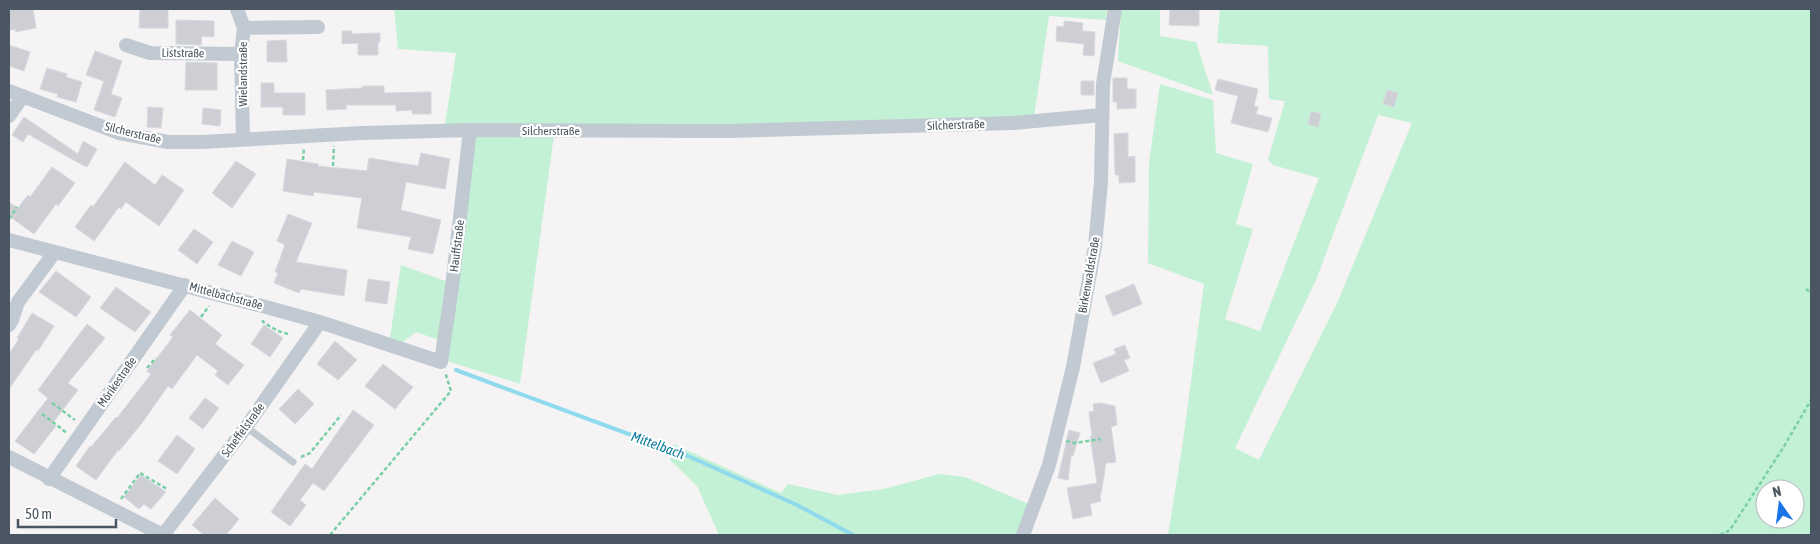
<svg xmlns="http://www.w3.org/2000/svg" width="1820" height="544" viewBox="0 0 1820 544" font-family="'Asap Condensed',sans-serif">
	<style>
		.green { fill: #c3f1d5; fill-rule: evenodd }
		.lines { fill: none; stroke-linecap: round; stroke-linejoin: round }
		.stream { stroke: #90daee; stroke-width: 4 }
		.building { fill: #cdcfd5; stroke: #d7d9de }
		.path { stroke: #7ad0a6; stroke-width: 2.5; stroke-dasharray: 4 2.5; stroke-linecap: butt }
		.service { stroke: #c1cad2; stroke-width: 7 }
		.minor { stroke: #c1cad2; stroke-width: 14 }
		.labels { text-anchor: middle; stroke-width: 4.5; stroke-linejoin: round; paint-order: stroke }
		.street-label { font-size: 12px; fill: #4a5661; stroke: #fff }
		.water-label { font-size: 14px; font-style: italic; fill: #0c7c9b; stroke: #fff }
	</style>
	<rect width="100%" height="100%" fill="#f5f3f3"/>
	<path class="green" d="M394,9H1107L1106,20L1049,16L1034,117L804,125H445L456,53L398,49Z
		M1121,9H1160V36L1196,42L1213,95L1118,61Z
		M1220,9H1811V535H1168L1182,448L1204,284L1148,263L1149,163L1160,84L1213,100L1216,153L1253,164L1236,224L1253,229L1225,319L1260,331L1319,178L1273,165L1268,160L1285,101L1269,99L1268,46L1217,43ZM1378,115L1412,123L1338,301L1259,460L1235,448L1316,280ZM1765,489H1795V519H1765Z
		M554,135L520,384L447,361L476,137Z
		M401,265L448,282L439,340L416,332L403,342L390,338Z
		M673,444L781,493L788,484L838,495L884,489L939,474L965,477L1031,505L1018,535H719L697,486L670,460Z"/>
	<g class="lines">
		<path class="stream" d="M456,370L688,456L797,505L853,535"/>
	</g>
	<path class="building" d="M11,9H33L36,28L15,32L16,29L9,30V12L11,11Z
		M140,9H168V28H139Z
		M1170,9H1199V26L1169,25Z
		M176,20L214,21V37L202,36L201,45L176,44Z
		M1064,21L1083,23L1082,31L1095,32L1094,56L1083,55L1084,44L1056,41L1057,26L1064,27Z
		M342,31H352V34L380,33V42H378V55H358V43L342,44Z
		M286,40L287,62H267V41Z
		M9,45L30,52L24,71L9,66Z
		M95,51L122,61L111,94L122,98L115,117L94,110L104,81L86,75Z
		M186,62L217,63V90H185Z
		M47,68L67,74L66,77L82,82L76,102L57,97L58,94L40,89Z
		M1113,78H1127V89H1136V108L1117,109V102H1113Z
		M1218,79L1258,89L1254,106L1258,107L1256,114L1272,118L1268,132L1231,123L1238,96L1215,90Z
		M1081,81H1094V95H1081Z
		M261,83H274V93H305V115H283V107H261Z
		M363,86H384V93L431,92V114H412V110L396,111V105H346L347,109L327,110L326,90L362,88Z
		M1387,90L1398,93L1394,107L1383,104Z
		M148,107L163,108L161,128L147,127Z
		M203,108L221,110L220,126L202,124Z
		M1311,111L1321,114L1318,127L1308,124Z
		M24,117L78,154L83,141L97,149L87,167L75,161L76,158L75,161L28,134L23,142L12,135Z
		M1128,133V157L1135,156V182L1119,183V175H1115L1114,134Z
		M421,153L450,159L445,189L406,182L401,210L441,220L433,254L408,249L411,237L357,228L362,198L314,192L313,196L283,191L287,159L318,164V166L367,171L369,158L418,166Z
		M236,161L256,174L232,208L212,193Z
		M125,162L155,185L162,175L184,190L159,226L126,202L121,209L119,207L94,241L75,227L91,205L93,207Z
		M52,167L75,183L58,206L56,204L34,234L9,216V202L18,208L28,195L30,197Z
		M288,214L312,223L296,262L347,270L344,296L301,289L299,293L274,283L278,273L275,272L285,245L277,241Z
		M194,229L213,242L197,264L178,250Z
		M232,241L254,252L241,276L218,265Z
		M56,271L91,297L76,317L39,292Z
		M368,279L390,282L387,304L365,301Z
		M1134,284L1142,304L1113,316L1105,296Z
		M116,287L151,312L135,332L100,308Z
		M190,310L222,335L215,344L244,365L228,385L215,375L218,371L197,355L172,389L168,386L142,423L119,451L118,450L96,480L76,466L90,446L91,447L116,417L117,418L151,374L147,371L173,337L170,335Z
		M32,313L54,326L38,351L36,350L9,389V354L19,339L17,338Z
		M87,324L105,338L68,383L78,390L52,424L56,426L34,454L15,441L48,398L38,390Z
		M264,325L283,338L270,357L251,344Z
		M335,341L357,360L338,380L317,364Z
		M1125,345L1130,358L1124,360L1129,371L1101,383L1093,363L1116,354L1114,349Z
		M383,364L413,387L395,409L365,386Z
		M298,389L314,404L295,424L279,409Z
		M205,398L219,408L203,429L189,418Z
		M1100,403L1115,406L1117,425L1111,427L1116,462L1106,463L1101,494H1100L1101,501L1090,504L1092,515L1073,519L1067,488L1097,483L1090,436L1092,437L1089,412L1094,411L1093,404Z
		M353,410L374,425L324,491L313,483L300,500L306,505L290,526L271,512L305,464L312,469Z
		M1069,430L1080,433L1073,456H1071L1068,480L1058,478Z
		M177,435L195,449L177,474L158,461Z
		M141,475L166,492L151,509L144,504L139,509L124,497Z
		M215,498L239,519L226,535H204L192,525Z"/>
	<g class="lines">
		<path class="path" d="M303,160L304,148
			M333,166L334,146
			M9,219L17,207
			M1806,289L1811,293
			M201,317L209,306
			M263,320V322L278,331L288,334
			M147,368L156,358
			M52,403L75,420
			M42,414L67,433
			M1066,441L1075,443L1101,439
			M301,457L310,453L341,415
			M121,499L140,473L167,489
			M330,535L451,391L445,372
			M1720,535L1730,530L1783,448L1811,400"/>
		<path class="service" d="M246,427L293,462"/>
		<path class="minor" d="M237,9L244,28L241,54L243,139
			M244,28L318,27
			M126,45L150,53L241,54
			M9,91L119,133L168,142H202L362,133L470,130L728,131L1013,123L1102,115
			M9,116L23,96
			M9,240L266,307L320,322L441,362L452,287L470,130
			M9,325L12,320L18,302L54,253
			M9,457L163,535L246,427L320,322
			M49,479L185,285
			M1023,535L1049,465L1073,367L1095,246L1101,182L1103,84L1115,9"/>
	</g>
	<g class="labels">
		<g class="street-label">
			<text transform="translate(183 53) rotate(1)" y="4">Liststraße</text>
			<text transform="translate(243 74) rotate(-90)" y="4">Wielandstraße</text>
			<text transform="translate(956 125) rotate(-2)" y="4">Silcherstraße</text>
			<text x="551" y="135">Silcherstraße</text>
			<text transform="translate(133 133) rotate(14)" y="4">Silcherstraße</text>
			<text transform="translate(457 246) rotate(-83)" y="4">Hauffstraße</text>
			<text transform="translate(1089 275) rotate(-80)" y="4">Birkenwaldstraße</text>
			<text transform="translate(226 296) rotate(15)" y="4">Mittelbachstraße</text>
			<text transform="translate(117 382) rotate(-55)" y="4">Mörikestraße</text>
			<text transform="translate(243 430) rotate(-54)" y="4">Scheffelstraße</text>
		</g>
		<g class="water-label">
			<text transform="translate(658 445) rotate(20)" y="5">Mittelbach</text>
		</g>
	</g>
	<rect width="1820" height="544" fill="none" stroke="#4a5661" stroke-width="20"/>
	<g transform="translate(1780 504) rotate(346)"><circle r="24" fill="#ffffff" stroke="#b7bbc0"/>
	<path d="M0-4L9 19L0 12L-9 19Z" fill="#1a73e8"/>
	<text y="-8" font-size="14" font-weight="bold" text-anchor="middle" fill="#4a5661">N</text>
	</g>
	<path d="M18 519v8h98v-8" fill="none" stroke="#4a5661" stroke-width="2.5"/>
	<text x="25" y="519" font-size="15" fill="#4a5661" stroke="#ffffff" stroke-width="4" paint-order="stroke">50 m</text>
</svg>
